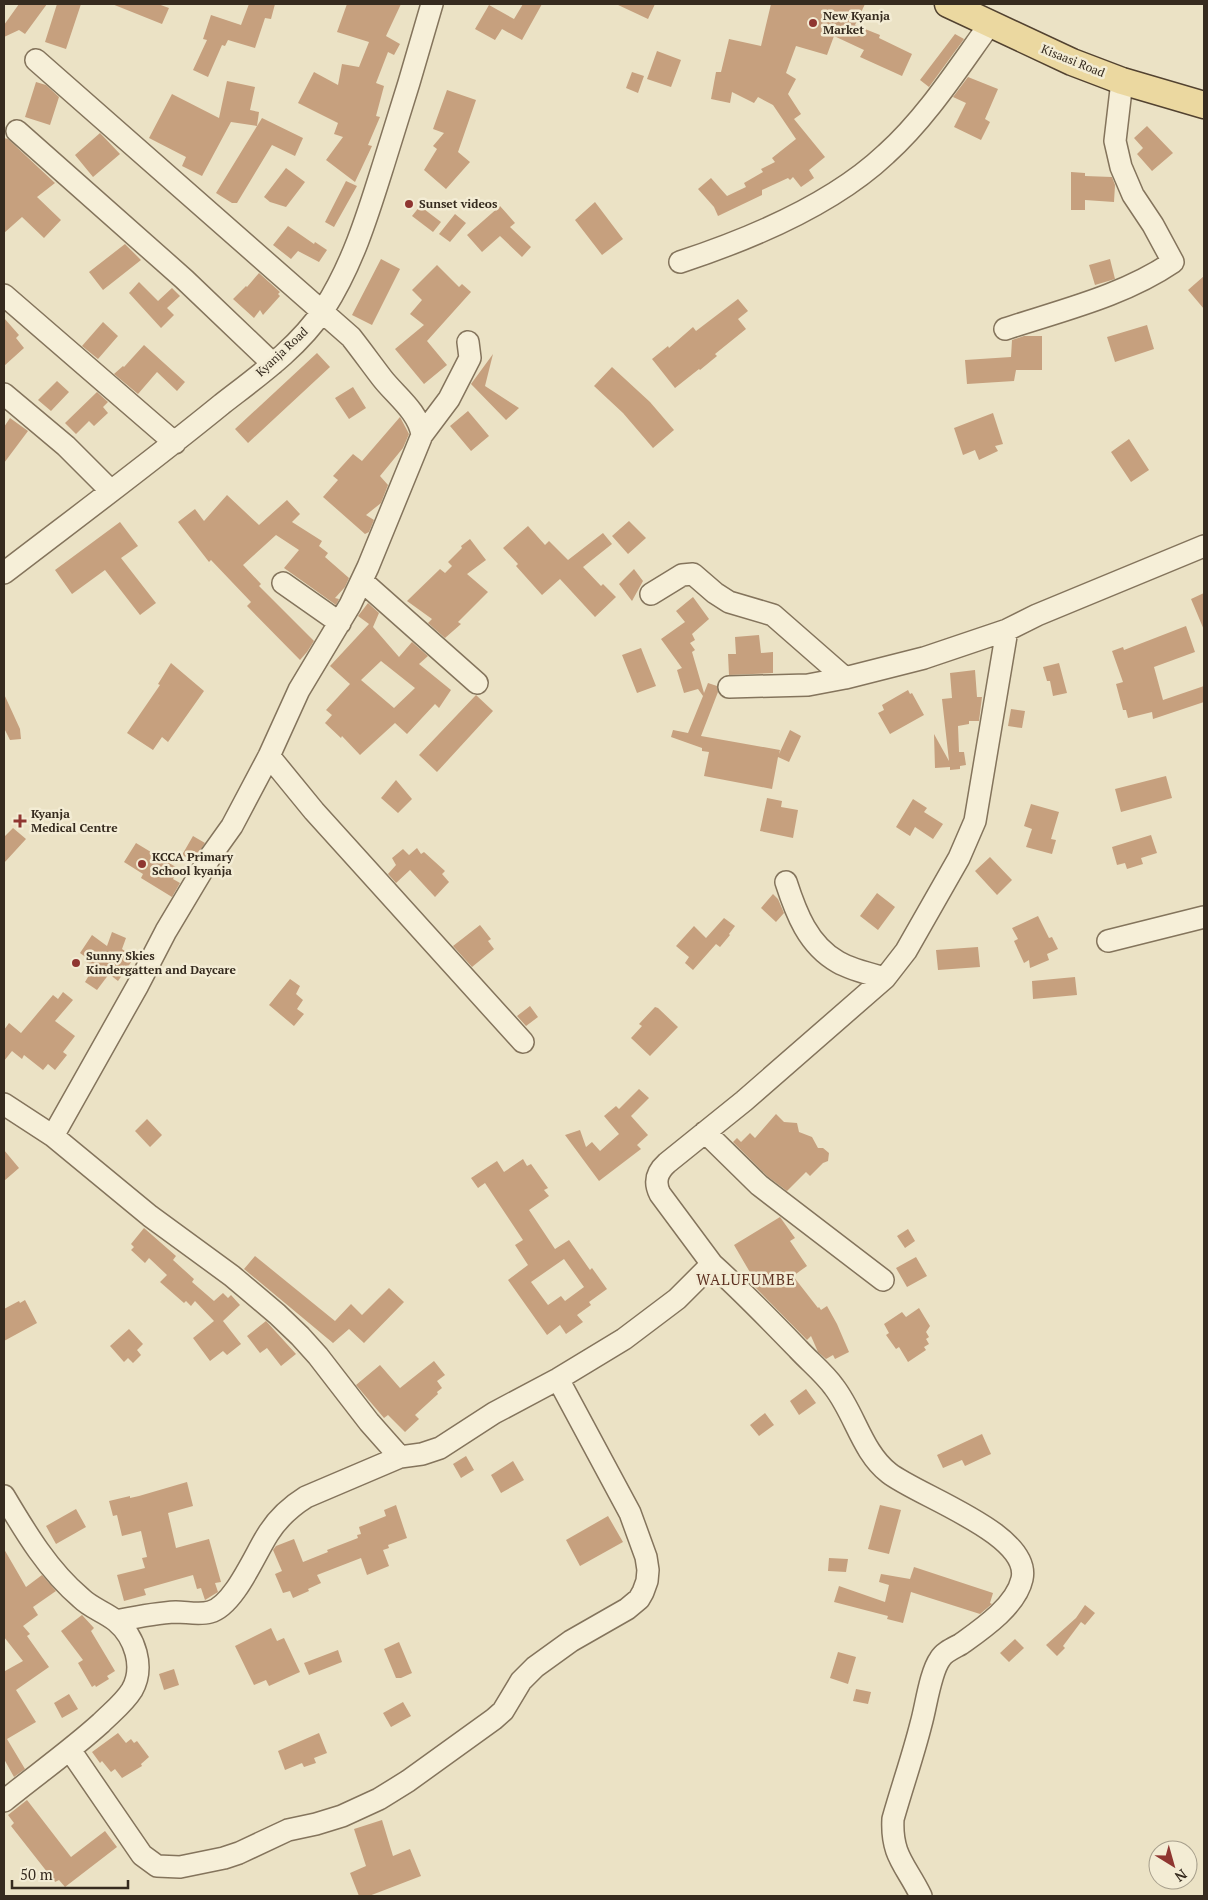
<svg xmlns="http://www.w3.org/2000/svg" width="1208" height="1900" viewBox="0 0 1208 1900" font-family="'PT Serif',serif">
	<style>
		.building { fill: #c6a07e; fill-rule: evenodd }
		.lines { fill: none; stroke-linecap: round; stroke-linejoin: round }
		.minor-casing { stroke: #84745c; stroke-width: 24 }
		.major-casing { stroke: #524230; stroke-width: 29 }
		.minor { stroke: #f6efd8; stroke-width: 21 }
		.major { stroke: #ebd8a0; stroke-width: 26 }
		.poi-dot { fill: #8f3631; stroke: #f3ecd4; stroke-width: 2 }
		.labels { text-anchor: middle; stroke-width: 5; stroke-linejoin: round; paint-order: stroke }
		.poi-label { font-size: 12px; font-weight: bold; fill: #362b1f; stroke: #f3ecd4; text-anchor: start }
		.street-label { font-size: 12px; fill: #362b1f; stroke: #f3ecd4 }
		.quarter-label { font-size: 15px; letter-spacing: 1px; fill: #5f3222; stroke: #f3ecd4 }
	</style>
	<rect width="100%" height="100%" fill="#ebe2c5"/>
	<path class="building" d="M19,4H47L25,34L19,30L4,37V25Z
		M57,4H81L66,49L45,42Z
		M112,4H158L169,8L162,24Z
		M249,4H275L271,19L265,18L255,48L228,40L225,46L222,45L208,77L193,70L207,40L203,39L211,15L241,25Z
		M347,4H401L386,36L400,44L394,55L388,52L376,83L384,86L376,116L380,117L368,145L372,146L355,182L326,160L343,137L334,134L338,123L298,103L314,72L338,85L342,64L359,67L369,42L337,32Z
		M523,4H542L522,40L502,29L495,40L475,29L489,5L514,19Z
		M616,4H655L648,19Z
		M771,4H865L855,25L880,35L879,38L912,54L902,76L860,57L864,50L834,36L827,55L796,46L786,73L796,79L788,94L801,114L794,119L825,157L809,170L814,178L801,187L793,177L790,180L788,178L762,190V195L718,216L714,207L698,189L711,178L727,196L746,187L744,183L763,172L761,169L775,162L772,158L796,139L773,105L758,97L754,103L732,92L730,103L711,99L716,72H721L729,39L761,46Z
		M955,34L964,39L929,87L920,80Z
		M657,51L681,60L671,87L647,79Z
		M632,72L644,76L638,93L626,88Z
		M968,77L998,89L985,119L990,122L981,140L954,127L966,103L953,97Z
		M227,81L255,87L250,110L259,112L257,126L231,122L202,176L182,166L186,157L149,138L172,94L219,118Z
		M36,82L46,85L59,97L50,125L25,117Z
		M447,90L476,100L458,152L470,162L446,189L424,170L437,149L433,146L444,133L433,129Z
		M262,118L303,138L295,156L272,145L237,203H232L216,193Z
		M1147,126L1173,153L1152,171L1137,154L1143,148L1134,138Z
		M100,133L120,154L93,177L75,155Z
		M4,138L8,139L55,183L37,197L61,220L44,238L22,217L4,233Z
		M286,168L305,182L286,207L270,202L264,197Z
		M1071,172L1085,173V176L1112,177L1115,185L1114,202L1085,200V210H1071Z
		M346,181L357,186L334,227L325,222Z
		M595,202L623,239L602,255L575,220Z
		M420,206L441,222L433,232L412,216Z
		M500,206L515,223L510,227L531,247L522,257L500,236L482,252L467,235Z
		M455,214L466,223L450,242L439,234Z
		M288,226L314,244L315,242L327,250L319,262L298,251L291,259L273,245Z
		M125,244L141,260L103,290L89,272Z
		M381,259L400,269L372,325L352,315Z
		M1110,259L1115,279L1095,285L1089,265Z
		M437,265L459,287L462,284L471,292L427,341L447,365L424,384L395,349L424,325L410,314L422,300L412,290Z
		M259,273L280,292L278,294L280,296L263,315L260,310L254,318L233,299L246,286L247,287Z
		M1204,276V309L1188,290Z
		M139,282L158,301L172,288L180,296L167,308L174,315L161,328L129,293Z
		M738,299L748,311L738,319L746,329L715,354L717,356L700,370L699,369L675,388L652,359L668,346L669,348L693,327L696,331Z
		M4,318L19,335L16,338L24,348L4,366Z
		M103,322L118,336L98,359L82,346Z
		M1147,325L1154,349L1115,362L1107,337Z
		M1024,336H1042V370H1016L1014,381L967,384L965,360L1011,357L1012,340Z
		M144,345L185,382L177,391L157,372L138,394L114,374L123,366L124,367Z
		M317,353L330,367L248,443L235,429Z
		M493,354L485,386L519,408L506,420L471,384Z
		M612,367L650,402L674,430L653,448L623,413L594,386Z
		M57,381L69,392L51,411L38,400Z
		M353,387L366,408L349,419L335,398Z
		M97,392L108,402L103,407L108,413L94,426L89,421L76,434L65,423Z
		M468,411L489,436L471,451L450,426Z
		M993,413L1003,444L995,446L998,451L979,460L975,450L963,455L954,428Z
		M400,417L409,434L403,448L380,476L388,485L381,503L366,515L374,520L369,532L365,534L323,497L338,480L333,476L353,454L362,461Z
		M10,418L28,431L4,463V427Z
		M1129,439L1149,470L1131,482L1111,452Z
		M227,495L259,525L287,500L300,514L292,522L322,541L319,546L328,553L325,557L349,578L345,587L335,598L339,599L336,605L284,568L299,550L276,535L243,565L261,584L259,586L314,641L307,652L300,660L247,606L251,602L211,560L209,562L178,522L195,509L204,521Z
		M629,521L646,538L628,554L612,536Z
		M120,522L138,546L121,558L156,603L140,615L105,570L72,594L55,570Z
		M528,526L545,545L549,541L568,560L603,533L612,544L583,567L601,586L603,584L616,597L595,617L560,579L542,595L516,566L518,564L503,548Z
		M470,539L486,560L467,574L488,592L458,622L461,624L445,638L428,623L432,619L407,601L440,569L445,573L452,566L448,562L462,548L461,546Z
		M634,569L643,581L632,601L619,584Z
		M1204,593V630L1191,599Z
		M693,597L709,619L692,634L695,640L690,643L695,650L692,652L704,693L708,683L717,686L718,692L701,736L780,750L779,754L790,730L801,736L789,762L778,757L772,789L704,776L709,752L702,751V748L671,737L673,730L688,733L703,696L698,689L684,693L677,670L682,668L661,639L685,622L676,611Z
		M368,603L379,613L373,627L399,657L412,642L428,656L419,664L451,690L439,708L435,704L407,734L395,723L360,755L342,736L341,738L325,723L332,715L326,710L350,684L330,666L369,624L358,616ZM381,661L415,688L394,708L361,680Z
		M1186,626L1195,652L1154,667L1163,700L1204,686V702L1153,719L1152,712L1128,718L1126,710H1123L1116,684L1123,682L1112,651L1123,647L1124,650Z
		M759,635L761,653L773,652V673L729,675L728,654H736L735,637Z
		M641,648L656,686L637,693L622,655Z
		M171,663L204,691L168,742L162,737L153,750L127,733L160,685L158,684Z
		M1059,663L1067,693L1053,696L1050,681H1047L1043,667Z
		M975,670L977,697H982L979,721H969V724L958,726L959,752H964L966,765L960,766V769L950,770V767L935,768L934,734L949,761L942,699L952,698L950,673Z
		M908,690L910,694L912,693L924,715L890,734L878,713L884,710L882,705Z
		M4,694L20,729L21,739L10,740L4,728Z
		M476,695L493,711L437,772L419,755Z
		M1011,709L1025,711L1022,728L1008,726Z
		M1166,776L1172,798L1121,812L1115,789Z
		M396,780L412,799L398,813L381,798Z
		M767,798L782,801L781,807L798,810L793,838L760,831Z
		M913,799L927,808L924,812L943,824L933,839L915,827L910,836L896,827Z
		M1031,804L1059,812L1051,839L1056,840L1052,854L1026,847L1032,829L1024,826Z
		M13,828L26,839L4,863V837Z
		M1151,835L1157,853L1141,858L1143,864L1127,869L1125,863L1117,865L1112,847Z
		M193,836L205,843L193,861L182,855Z
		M136,843L179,869L173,879L180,883L172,897L141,878L143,874L124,862Z
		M417,848L421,854L424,852L445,871L442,874L449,882L435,897L410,870L396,883L388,874L396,865L392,858L403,849L409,855Z
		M990,857L1012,880L997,895L975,871Z
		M877,893L895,907L878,930L860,916Z
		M773,894L778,899L784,913L776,922L761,908Z
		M1038,916L1049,938L1052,937L1058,949L1047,954L1049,960L1030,968L1029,960L1024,963L1014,941L1018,939L1012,928Z
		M724,918L735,926L729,934L730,935L720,947L716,944L693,970L685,963L689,957L676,946L694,926L706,938Z
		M480,925L491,939L488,941L494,949L472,967L453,946Z
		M112,932L126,938L122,949L134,958L118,981L109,974L97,990L85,982L94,967L85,961L87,958L80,953L92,935L107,946Z
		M978,947L980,967L938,970L936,950Z
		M1075,977L1077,995L1033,999L1032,981Z
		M290,979L300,986L296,994L303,1000L297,1009L304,1014L294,1026L269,1005Z
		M63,992L73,1000L55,1021L75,1036L63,1052L67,1055L55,1070L48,1064L43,1070L24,1055L22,1059L12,1051L4,1061V1030L9,1023L21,1033L53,995L58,999Z
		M530,1006L538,1017L526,1026L517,1016Z
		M655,1007L658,1008L678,1027L650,1056L631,1038L642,1026L639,1024Z
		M639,1089L649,1098L631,1116L648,1135L637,1145L641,1149L599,1181L565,1135L580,1130L586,1147L592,1142L600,1151L619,1134L604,1116L616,1106L619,1109Z
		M776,1114L784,1122L797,1123L799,1132L812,1137L818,1148H823L829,1153L828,1161L823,1163L810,1176L806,1172L787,1191L767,1176L733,1142L737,1138L741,1142L750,1133L755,1138Z
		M147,1119L162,1135L150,1147L135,1131Z
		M4,1150L19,1168L4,1181Z
		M523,1159L527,1166L531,1164L548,1188L544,1190L549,1196L529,1210L555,1249L569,1240L590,1270L592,1268L607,1289L589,1302L591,1305L577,1315L583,1322L566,1334L560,1325L547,1335L508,1280L528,1265L515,1245L523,1240L485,1183L478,1188L471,1178L497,1161L504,1172ZM564,1259L584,1287L565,1301L561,1296L548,1305L531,1282Z
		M780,1217L795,1238L790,1241L807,1266L793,1276L818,1308L819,1307L821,1310L827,1306L837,1324L849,1352L835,1359L833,1355L826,1359L818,1352L811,1336L807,1340L752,1284L747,1277L751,1274L734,1245Z
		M144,1228L176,1256L173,1260L194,1279L192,1282L214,1301L223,1293L228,1298L231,1295L240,1305L223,1321L241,1344L227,1355L223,1351L210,1361L193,1338L214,1321L195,1301L191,1306L186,1301L184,1303L160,1282L167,1275L149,1258L145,1263L131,1250L134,1247L131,1244Z
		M908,1229L915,1241L905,1248L897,1236Z
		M255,1256L335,1321L351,1304L362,1315L389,1288L404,1302L364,1343L349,1329L333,1343L244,1269Z
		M916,1257L927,1276L907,1287L896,1268Z
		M25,1300L37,1323L4,1341V1309L19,1301L20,1303Z
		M919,1308L930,1326L926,1332L929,1337L926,1339L929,1344L924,1347L926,1350L908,1362L899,1347L896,1349L886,1335L889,1333L884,1324L902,1312L906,1317Z
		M266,1321L296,1354L281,1366L267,1348L260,1353L247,1336Z
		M129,1329L143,1344L137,1350L141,1355L133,1363L128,1358L124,1362L110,1346Z
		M434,1361L445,1375L437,1381L442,1388L437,1392L438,1394L415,1415L419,1419L405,1432L388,1415L384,1418L356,1385L380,1365L400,1388Z
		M806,1389L816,1403L799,1415L790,1401Z
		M765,1413L774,1425L759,1436L750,1425Z
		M982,1434L991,1454L965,1466L962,1460L943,1468L937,1455Z
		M466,1456L474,1470L461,1478L453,1464Z
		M513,1461L524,1480L501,1493L491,1475Z
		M187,1482L193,1506L168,1513L176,1548L209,1539L221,1582L215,1583L218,1592L205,1600L201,1588L197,1589L193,1575L144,1589L146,1595L124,1601L117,1575L145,1568L142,1558L147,1557L141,1531L122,1536L117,1515L113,1516L109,1501L130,1496V1498L139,1496Z
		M396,1505L407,1538L388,1545L389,1548L383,1550L389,1566L367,1575L361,1558L317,1575L321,1583L308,1589L309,1591L293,1598L290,1591L283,1593L275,1574L282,1571L273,1550L276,1546L294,1539L303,1562L328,1552L327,1550L358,1538L357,1535L361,1534L359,1527L386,1516L384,1510Z
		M880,1505L901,1510L889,1554L868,1549Z
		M76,1509L86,1527L56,1544L46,1526Z
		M608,1516L623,1542L580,1566L566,1540Z
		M4,1549L26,1587L42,1575L56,1591L33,1607L38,1615L23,1626L30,1634L27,1636L49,1667L16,1690L36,1722L7,1739L25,1769L14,1777L4,1759V1669L5,1671L23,1661L4,1637Z
		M829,1558L848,1559L846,1572L828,1571Z
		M914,1567L993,1593L990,1603L992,1604L980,1614L911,1592L903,1623L887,1619L888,1616L834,1602L839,1586L885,1602L889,1585L879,1582L881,1574L910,1579Z
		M1085,1605L1095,1613L1085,1625L1081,1622L1063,1646L1065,1648L1057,1656L1046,1645L1076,1618Z
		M82,1615L94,1628L91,1631L115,1671L107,1676L109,1679L96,1687L95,1685L92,1687L78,1663L83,1660L61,1631Z
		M271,1628L277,1641L284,1638L300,1672L269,1686L266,1680L254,1685L235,1646Z
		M1015,1639L1024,1648L1009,1662L1000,1653Z
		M399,1642L412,1673L401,1678H396L384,1649Z
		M338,1650L342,1662L309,1675L304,1663Z
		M838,1652L856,1657L848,1684L830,1678Z
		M174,1669L179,1685L164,1690L159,1674Z
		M856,1689L871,1692L868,1704L853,1701Z
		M69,1694L78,1709L62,1718L54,1703Z
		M403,1702L411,1716L391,1727L383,1713Z
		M118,1733L126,1743L131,1739L134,1743L137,1741L149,1757L141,1764L142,1766L122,1778L115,1769L111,1772L102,1761L100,1763L92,1752Z
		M319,1733L327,1753L314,1758L316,1763L304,1767L302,1763L285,1770L278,1751Z
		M27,1800L71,1857L105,1831L117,1847L65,1887L59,1880L55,1882L11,1826L14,1823L8,1815Z
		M382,1820L393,1856L410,1849L421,1876L369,1896H359L350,1873L366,1866L354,1829Z"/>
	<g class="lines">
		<defs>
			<path id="minor" d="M36,60L351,337C362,351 372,365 382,378C395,395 419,412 422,435L368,567L350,605L299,690L269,756L232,826L212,854L166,931L138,985L53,1136
				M17,131L184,279L273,364
				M680,262C750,239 832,205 886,154C927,117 958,68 990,24
				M4,295L175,443
				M1005,329C1062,310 1123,296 1173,262L1153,225L1133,195L1121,167L1115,141L1122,81
				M4,394L66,446L111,491
				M422,435L449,399L470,358L468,342
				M4,573C77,517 151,462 222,404C258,376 298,348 324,309C353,264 368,214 384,163C401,110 417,57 432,4
				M362,581L477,683
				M283,583L340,623
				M651,594L682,575L693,574L715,593L729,602L773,615L845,678
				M729,687L808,685L845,678L924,658L1007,630L1037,615L1204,546
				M269,756L314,811L523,1042
				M786,882C796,913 808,945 838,962C852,970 870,974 885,978
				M1108,941L1204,917
				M4,1104L53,1136L150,1216L232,1276L277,1314L300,1336L318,1356L369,1422L400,1457
				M705,1132L759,1185L883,1280
				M712,1264C742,1291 770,1320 798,1349C810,1362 824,1373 834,1387C855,1414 862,1452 889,1473C918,1496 1032,1534 1022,1579C1016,1606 982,1629 961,1644C954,1648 944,1652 940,1659C930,1673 926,1707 921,1724C913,1756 902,1787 893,1819C891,1856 906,1865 921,1896
				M4,1496C26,1533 48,1570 81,1598C91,1608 105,1612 116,1621C135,1637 145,1667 132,1690C124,1703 112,1712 101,1723C70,1751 36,1775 4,1801
				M116,1621C136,1617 155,1613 176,1612C187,1612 199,1615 210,1612C234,1606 255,1554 268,1534C278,1518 290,1507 306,1497L400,1457L422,1454L440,1448L494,1413L558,1379L624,1339L677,1299L712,1264L660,1194C654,1182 657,1172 667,1163L744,1101L885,978L906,951L959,858L975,821L1007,630
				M70,1750L142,1855L157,1866L180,1867L224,1858L239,1853L288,1830L316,1824L342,1816L379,1799L408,1781L494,1719L503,1711L521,1681L535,1667L571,1641L627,1609L639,1599L643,1592L647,1581L648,1570L646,1557L630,1513L558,1379"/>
			<path id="major" d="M948,4L1072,62L1122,81L1204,105"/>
		</defs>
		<use href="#minor" class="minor-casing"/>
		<use href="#major" class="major-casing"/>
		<use href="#minor" class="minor"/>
		<use href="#major" class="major"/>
	</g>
	<g class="poi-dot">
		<circle cx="813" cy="23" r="5"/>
		<circle cx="409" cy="204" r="5"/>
		<path d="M17.5 813.5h5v5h5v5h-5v5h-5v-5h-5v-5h5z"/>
		<circle cx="142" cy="864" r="5"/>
		<circle cx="76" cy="963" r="5"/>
	</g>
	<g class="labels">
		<g class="poi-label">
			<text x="823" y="20">New Kyanja<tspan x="823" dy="14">Market</tspan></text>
			<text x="419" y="208">Sunset videos</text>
			<text x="31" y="818">Kyanja<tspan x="31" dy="14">Medical Centre</tspan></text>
			<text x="152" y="861">KCCA Primary<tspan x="152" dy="14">School kyanja</tspan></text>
			<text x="86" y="960">Sunny Skies<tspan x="86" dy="14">Kindergatten and Daycare</tspan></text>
		</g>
		<g class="street-label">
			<text transform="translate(1073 61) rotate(22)" y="4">Kisaasi Road</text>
			<text transform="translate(282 352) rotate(-43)" y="4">Kyanja Road</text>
		</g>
		<g class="quarter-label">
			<text x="746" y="1285">WALUFUMBE</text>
		</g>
	</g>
	<rect width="1208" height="1900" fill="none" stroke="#362b1f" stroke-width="10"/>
	<g transform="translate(1173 1865) rotate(143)"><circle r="24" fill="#f3ecd4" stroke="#a79f8c"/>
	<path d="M0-4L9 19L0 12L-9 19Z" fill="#8f3631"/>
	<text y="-8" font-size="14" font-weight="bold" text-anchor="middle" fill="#362b1f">N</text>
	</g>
	<path d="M12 1880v8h116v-8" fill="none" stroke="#362b1f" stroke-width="2.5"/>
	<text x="20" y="1880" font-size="15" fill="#362b1f" stroke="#f3ecd4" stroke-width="4" paint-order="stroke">50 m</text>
</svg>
